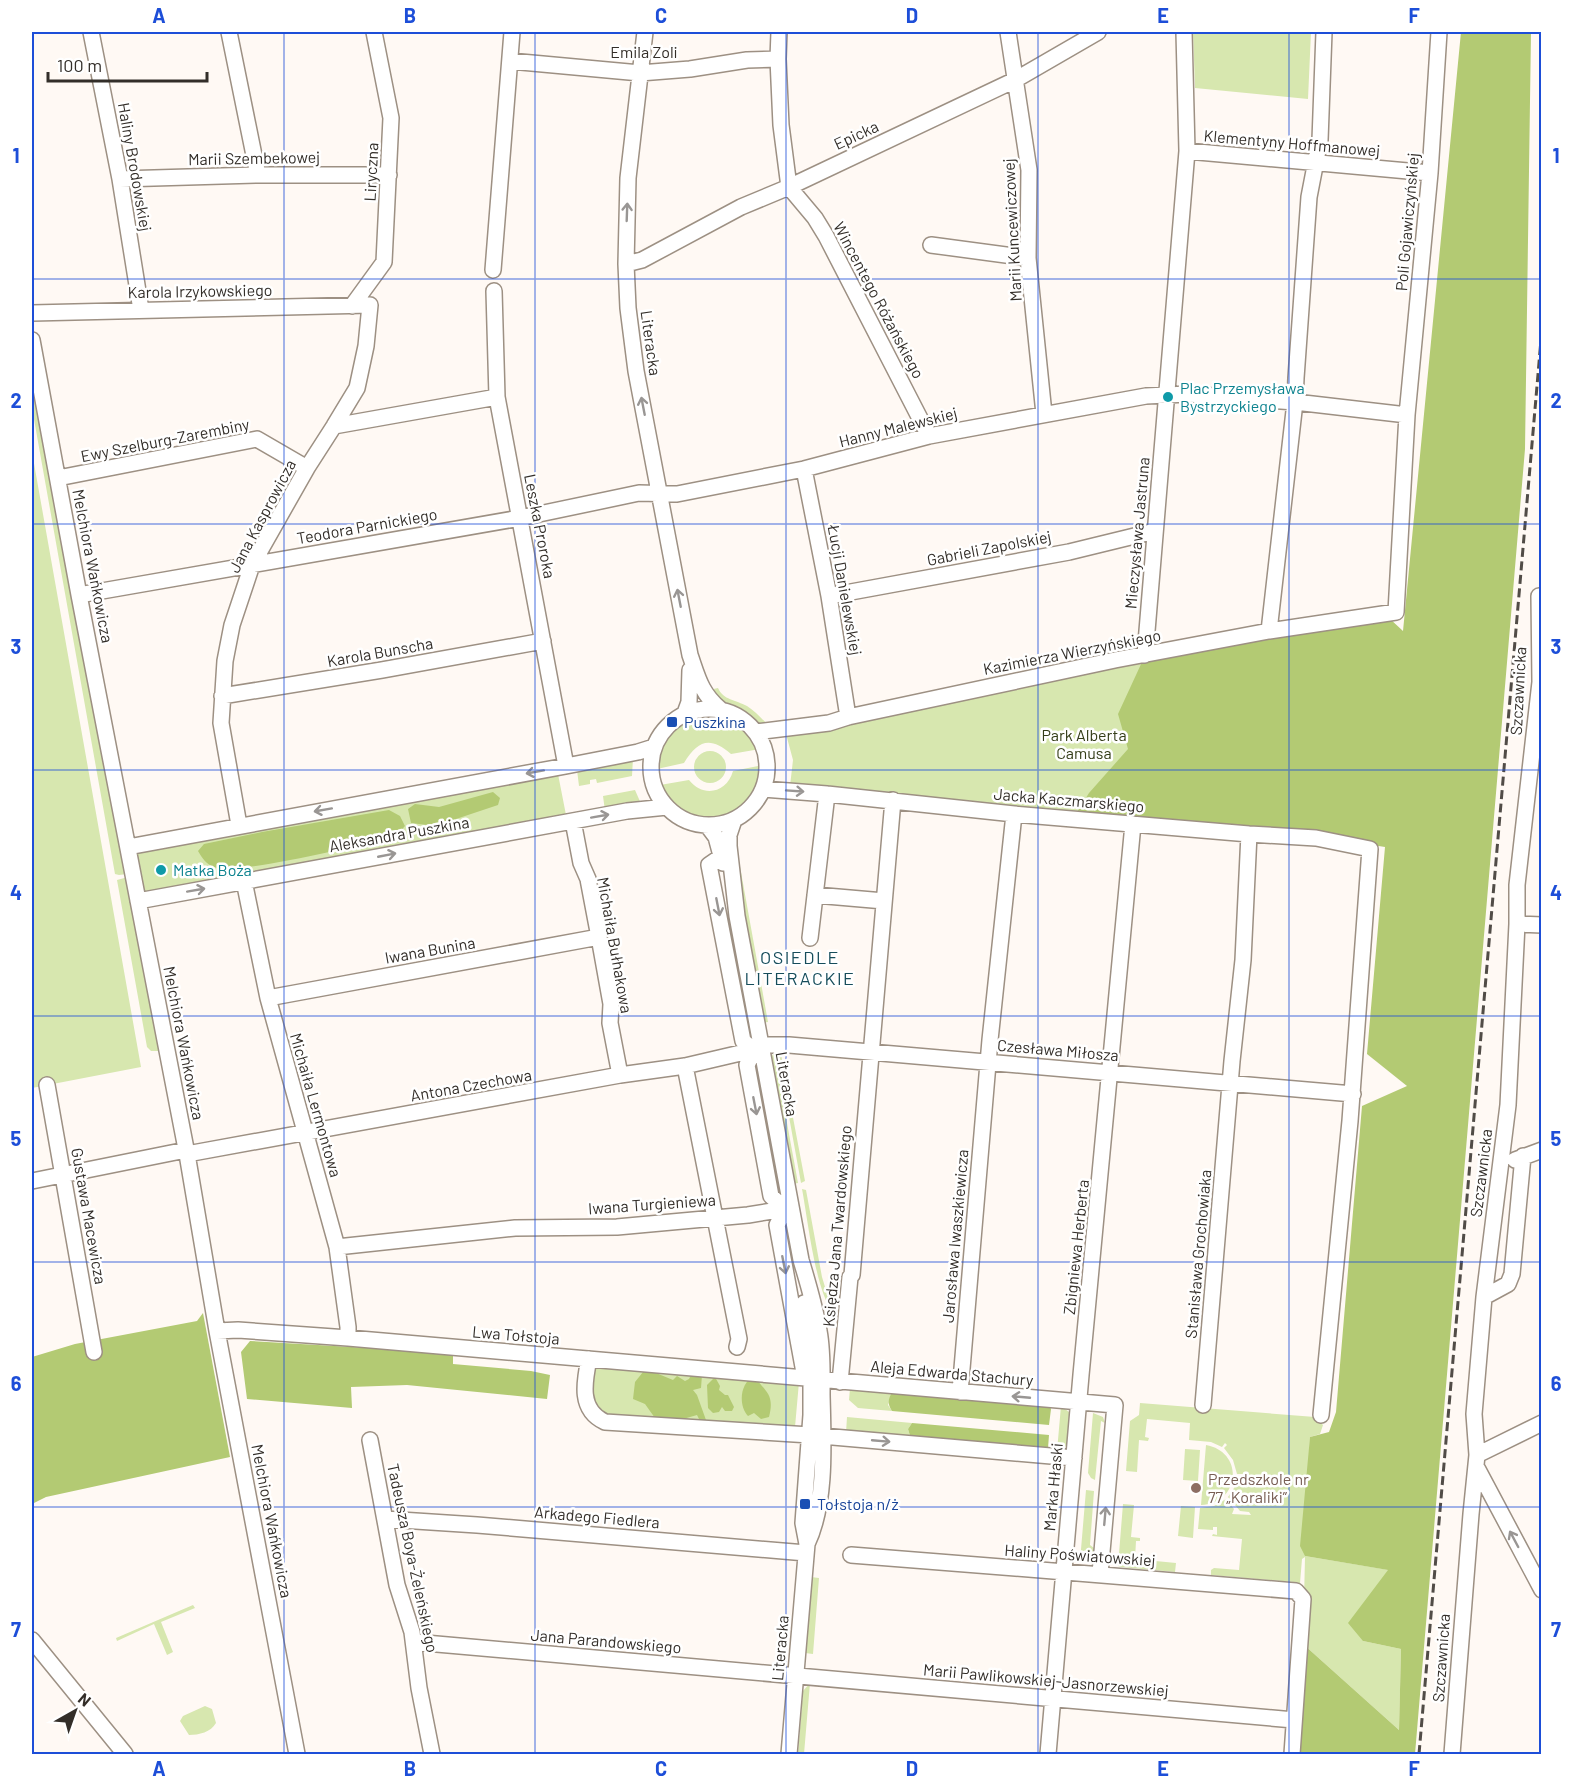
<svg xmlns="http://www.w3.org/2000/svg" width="1573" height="1786" font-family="Barlow,sans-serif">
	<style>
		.green { fill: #d7e7af }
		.forest { fill: #b3ca73 }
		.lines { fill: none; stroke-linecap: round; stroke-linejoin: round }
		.minor-casing { stroke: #9d9083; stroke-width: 18 }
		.minor { stroke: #fff; stroke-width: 15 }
		.rail { stroke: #514c47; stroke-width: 3; stroke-dasharray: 9 4.5; stroke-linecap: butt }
		.oneway { stroke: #999694 }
		.grid { fill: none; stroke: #1d4ed8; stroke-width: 1.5; stroke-opacity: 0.55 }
		.culture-dot { fill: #0f9aa8; stroke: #fff; stroke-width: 2 }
		.transit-dot { fill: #1a4fb4; stroke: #fff; stroke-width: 2 }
		.education-dot { fill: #8d6e63; stroke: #fff; stroke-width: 2 }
		.labels { text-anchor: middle; stroke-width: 5; stroke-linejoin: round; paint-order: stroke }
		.street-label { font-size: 16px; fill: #332e29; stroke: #fff }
		.culture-label { font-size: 16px; fill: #0d838f; stroke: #fff; text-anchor: start }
		.transit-label { font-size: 16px; fill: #164399; stroke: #fff; text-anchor: start }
		.park-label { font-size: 16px; fill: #343d18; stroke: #fff }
		.education-label { font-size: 16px; fill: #785e54; stroke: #fff; text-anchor: start }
		.neighbourhood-label { font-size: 18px; letter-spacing: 1.5px; fill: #164d5b; stroke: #fff }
		.neatline { fill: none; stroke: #1d4ed8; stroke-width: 2 }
		.grid-label { font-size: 20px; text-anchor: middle; font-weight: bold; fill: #1d4ed8 }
	</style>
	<rect width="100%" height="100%" fill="#fff9f4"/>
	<path class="green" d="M1193,32H1311L1308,99L1195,88Z
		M32,363L127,874L119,875L115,874L32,408Z
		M32,452L141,1067L32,1088Z
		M1160,657L1146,821L790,786L793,760L786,734Z
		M718,688C723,700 736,700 747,706C755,711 762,719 769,726L759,725L745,713L717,701L709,690Z
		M713,714C735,716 750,730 760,749L731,754C710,736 698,740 684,763L657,769C657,738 682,714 713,714Z
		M694 767a16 16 0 1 1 32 0a16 16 0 1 1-32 0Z
		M633,758L632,776L597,783L596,779L590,780V784L579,786L577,770Z
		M763,765C761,827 688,841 660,785L689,780C703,798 727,793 733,771Z
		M558,774L566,815L148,895L141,891L134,854L137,851Z
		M635,790L642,806L605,811L603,796Z
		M737,850L768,1022L763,1023L740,893Z
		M128,877L161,1051H151L147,1047L117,880Z
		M780,1049L805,1181L801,1183L777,1050Z
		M774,1052L798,1183L793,1184L770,1060Z
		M802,1189L806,1190L822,1277L832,1310C816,1293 807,1215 802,1189Z
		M595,1365L799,1382L795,1427L603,1417C587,1395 586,1390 595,1365Z
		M850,1388L893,1391L888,1405L892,1411L858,1408L849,1400Z
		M1140,1403L1315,1417L1323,1425L1320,1434L1310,1437L1305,1556L1389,1570L1363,1641L1401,1649L1399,1730L1303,1644L1305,1557L1302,1559L1300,1583L1294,1586V1582L1211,1575V1570L1214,1568L1239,1570L1242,1539L1212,1536L1213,1534L1217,1535V1527H1213V1530L1198,1529L1200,1508L1214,1506L1226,1499L1234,1509L1232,1514L1251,1515L1249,1512L1240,1511L1235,1505L1238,1502L1234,1504L1228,1497L1234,1488L1237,1478L1246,1477L1244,1474H1237L1233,1460L1224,1448L1227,1445L1225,1443L1222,1447L1211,1442L1189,1440L1190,1423L1147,1419L1145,1437L1149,1438L1148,1441L1139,1440L1137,1472L1126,1471L1130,1421L1139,1415Z
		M1061,1406L1069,1412L1071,1417L1069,1442L1066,1446L1057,1451Z
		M1093,1413L1103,1417L1105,1423L1101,1421L1095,1480L1091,1478L1088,1473Z
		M847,1417L912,1423L908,1429L911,1439L846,1433Z
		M1206,1445C1245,1452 1240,1504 1201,1505Z
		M1185,1449L1200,1450L1198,1481L1183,1480Z
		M1086,1490L1094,1491L1090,1545L1094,1548L1091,1557L1085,1562L1080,1561Z
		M1123,1504L1134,1505L1131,1537L1140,1538V1541H1136L1135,1559L1176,1563L1175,1572L1121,1567L1118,1566Z
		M1181,1506L1195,1507L1193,1538L1178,1536Z
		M811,1577L819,1578L813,1654L805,1653Z
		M193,1605L195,1608L161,1622L173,1652L167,1655L154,1624L117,1641L116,1638Z
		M810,1683L804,1754H798L803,1691Z
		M205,1706L212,1709L216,1723C211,1732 199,1735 189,1735L180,1721L183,1716Z"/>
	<path class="forest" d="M1461,32H1531L1525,449L1415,1754H1298L1303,1644L1399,1730L1401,1649L1363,1641L1348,1623L1388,1570L1305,1556L1300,1546L1310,1437L1329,1432L1336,1412L1362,1106L1407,1086L1367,1054L1385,847L1291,832L1077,812L1089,793L1128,749L1118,714L1142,662L1272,635L1389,618L1403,631Z
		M493,792L500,798L498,805L435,826L411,823L408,809L415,804L439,807Z
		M389,810L400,816L405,826L397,835L383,840C356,846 232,876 214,867C206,864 202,858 198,851L204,844L262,832Z
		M203,1313L230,1457L46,1497L32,1504V1357L75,1344L197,1321Z
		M250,1341L453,1353V1364L531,1371L550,1375L547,1399L407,1385L351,1387L352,1408L247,1399L241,1352Z
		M643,1372L656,1373L673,1380L677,1376L685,1381L689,1379L692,1373L702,1375L701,1388L693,1390L697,1395L706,1420L701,1423L697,1415L683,1419L655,1418L645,1404L633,1399L635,1382Z
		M754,1376C765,1392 775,1393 769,1417L761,1419L754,1413L748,1416C738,1405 740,1383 754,1376Z
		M715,1377L720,1386L719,1390L725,1395H728L734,1407L732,1411H725L722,1407L719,1412L713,1413L708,1408L707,1385Z
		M893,1391L1049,1404L1051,1409L1049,1425L892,1411C887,1403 888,1399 893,1391Z
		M912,1423L1049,1435L1048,1448L1046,1450L911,1439L908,1429Z"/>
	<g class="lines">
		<g class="minor-casing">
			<path id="minor" d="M91,32L120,179L141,310
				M229,32L258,175
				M645,32L628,178L626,264L628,308L636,371L690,655C698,678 701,693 720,709
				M779,32L778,59L781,125L789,187L815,218L826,236L929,436
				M1008,32L1029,170L1028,258L1044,414
				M510,61L640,73L690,69L747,60L778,59
				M1187,151L1430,173
				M120,179L258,175H389
				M931,245L1028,258
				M626,264L642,260L741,207L789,187L1015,80L1098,32
				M493,270L512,32
				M494,291L497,397L566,766
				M352,306L384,262L391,118L374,32
				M32,313L370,305L366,346L357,388L334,426L307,468L252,565L232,625L225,661L221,723L239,825
				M32,340L79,595L187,1154L217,1331L297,1754
				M334,426L497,397
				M804,469L829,596L848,717
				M58,478L257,439L307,468
				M79,595L520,518L639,493L677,494L804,469L929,436L1146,396L1188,394L1295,402L1407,415
				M829,596L1069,552L1155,531
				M1269,631L1295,402L1296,378L1309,197L1320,140L1324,32
				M1145,655L1187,151L1184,32
				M222,696L382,670L543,641
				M651 767a58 58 0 1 1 116 0a58 58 0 1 1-116 0Z
				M685,713L689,702L690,670
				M756,732L829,723L848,717L1115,660L1269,631L1396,612L1407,415L1430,173L1439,32
				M763,789L827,794L1014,814L1249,834L1316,838L1370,849L1350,1121L1321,1415
				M734,820L729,835V846L737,916L801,1260C808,1283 815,1306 819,1331C823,1352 822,1374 822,1395C823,1441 827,1502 807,1544
				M573,821L581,863L588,879L599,937L611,1004L610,1023L620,1075
				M707,825L716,837L723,863
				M128,847L566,766L638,752L654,747
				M722,856L709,865L743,1041L754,1050L747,1065L771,1196L785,1209L777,1225L805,1378
				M244,881L268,998L337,1247L348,1327V1338
				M815,895L884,901
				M138,901L627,811L667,807
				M1517,924L1542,925
				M810,938L827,794
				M268,998L599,937
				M761,1045H789L1353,1094
				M685,1066L739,1339L737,1347
				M47,1085L94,1352
				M187,1154L620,1075L685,1066L762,1048
				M1515,1160L1542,1150
				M32,1181L186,1150
				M337,1247L515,1228L617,1227L748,1215L791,1208
				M1484,1297L1508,1284L1512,1274L1523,1156
				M217,1331L238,1330L348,1338L1115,1405L1100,1574
				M589,1359C584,1383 579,1410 605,1422L810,1435L1074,1458
				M840,1382L850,1277L852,1275L893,800
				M960,1392L990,1040L1014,814
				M1203,1405L1232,1061L1243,960L1249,834
				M370,1440L397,1585L412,1632L419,1688L432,1754
				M1477,1455L1542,1423
				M1476,1466L1542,1590
				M385,1519L477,1525L806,1553
				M851,1555C999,1567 1148,1578 1296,1591L1303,1599L1292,1754
				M32,1640L125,1754
				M414,1642C707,1666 1000,1696 1294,1720
				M789,1754L807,1544L803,1523L811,1415V1360L804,1303
				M1048,1754L1081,1375L1133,824
				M1452,1754L1471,1514L1477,1455L1474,1414L1484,1297L1508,1105L1517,924V885L1540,682L1539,596"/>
		</g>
		<use href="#minor" class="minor"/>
		<path class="rail" d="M1419,1754L1542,328"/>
	</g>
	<defs><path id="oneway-shaft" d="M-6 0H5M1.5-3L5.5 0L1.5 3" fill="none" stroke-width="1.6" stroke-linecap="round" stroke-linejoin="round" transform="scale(1.5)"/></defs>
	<g class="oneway">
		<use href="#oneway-shaft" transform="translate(627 212) rotate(-88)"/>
		<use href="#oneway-shaft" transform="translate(643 406) rotate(-101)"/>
		<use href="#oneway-shaft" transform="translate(679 598) rotate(-101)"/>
		<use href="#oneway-shaft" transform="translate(535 772) rotate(170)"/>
		<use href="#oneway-shaft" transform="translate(795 791) rotate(4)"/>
		<use href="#oneway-shaft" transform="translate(323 810) rotate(170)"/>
		<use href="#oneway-shaft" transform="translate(600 816) rotate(-10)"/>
		<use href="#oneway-shaft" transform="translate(387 855) rotate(-11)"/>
		<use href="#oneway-shaft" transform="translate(196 890) rotate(-10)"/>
		<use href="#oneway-shaft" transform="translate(718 907) rotate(79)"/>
		<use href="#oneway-shaft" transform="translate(755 1106) rotate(79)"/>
		<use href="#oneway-shaft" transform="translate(784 1265) rotate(79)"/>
		<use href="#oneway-shaft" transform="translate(1021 1397) rotate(-175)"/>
		<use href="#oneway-shaft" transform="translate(881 1441) rotate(5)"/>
		<use href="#oneway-shaft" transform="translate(1105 1516) rotate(-85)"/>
		<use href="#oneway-shaft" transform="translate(1514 1539) rotate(-118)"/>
	</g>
	<path class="grid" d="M284,32V1754M535,32V1754M786,32V1754M1038,32V1754M1289,32V1754M32,279H1542M32,524H1542M32,770H1542M32,1016H1542M32,1262H1542M32,1507H1542"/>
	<g class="culture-dot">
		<circle cx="1168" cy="397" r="6"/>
		<circle cx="161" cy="870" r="6"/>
	</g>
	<g class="transit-dot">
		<rect x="666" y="716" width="12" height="12" rx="3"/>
		<rect x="799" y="1498" width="12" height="12" rx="3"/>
	</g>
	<circle class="education-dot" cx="1196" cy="1488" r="6"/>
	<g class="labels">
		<g class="street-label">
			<text x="644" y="58">Emila Zoli</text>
			<text transform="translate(856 135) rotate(-25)" y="6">Epicka</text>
			<text transform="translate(1292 143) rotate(5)" y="6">Klementyny Hoffmanowej</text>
			<text transform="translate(254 158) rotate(-1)" y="6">Marii Szembekowej</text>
			<text transform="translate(135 167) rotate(80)" y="6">Haliny Brodowskiej</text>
			<text transform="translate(371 172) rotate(-87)" y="6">Liryczna</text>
			<text transform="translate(1407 222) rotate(-85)" y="6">Poli Gojawiczyńskiej</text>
			<text transform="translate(1012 230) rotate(-93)" y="6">Marii Kuncewiczowej</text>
			<text transform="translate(200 291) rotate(-1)" y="6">Karola Irzykowskiego</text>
			<text transform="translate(879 300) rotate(62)" y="6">Wincentego Różańskiego</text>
			<text transform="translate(651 343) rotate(82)" y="6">Literacka</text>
			<text transform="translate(898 427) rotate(-14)" y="6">Hanny Malewskiej</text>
			<text transform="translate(165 440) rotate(-11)" y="6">Ewy Szelburg-Zarembiny</text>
			<text transform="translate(262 516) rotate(-62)" y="6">Jana Kasprowicza</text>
			<text transform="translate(367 526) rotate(-10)" y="6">Teodora Parnickiego</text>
			<text transform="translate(540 526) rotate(79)" y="6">Leszka Proroka</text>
			<text transform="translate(1137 533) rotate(-85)" y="6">Mieczysława Jastruna</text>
			<text transform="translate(989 548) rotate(-11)" y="6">Gabrieli Zapolskiej</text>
			<text transform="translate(93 566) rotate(79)" y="6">Melchiora Wańkowicza</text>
			<text transform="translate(845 590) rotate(80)" y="6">Łucji Danielewskiej</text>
			<text transform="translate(380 652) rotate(-10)" y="6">Karola Bunscha</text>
			<text transform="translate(1072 652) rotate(-11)" y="6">Kazimierza Wierzyńskiego</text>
			<text transform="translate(1518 691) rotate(-87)" y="6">Szczawnicka</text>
			<text transform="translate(1069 800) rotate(5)" y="6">Jacka Kaczmarskiego</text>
			<text transform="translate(399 834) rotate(-10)" y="6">Aleksandra Puszkina</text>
			<text transform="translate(615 945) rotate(80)" y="6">Michaiła Bułhakowa</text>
			<text transform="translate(430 950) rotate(-10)" y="6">Iwana Bunina</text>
			<text transform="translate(184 1043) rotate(79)" y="6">Melchiora Wańkowicza</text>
			<text transform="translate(1058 1050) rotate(5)" y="6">Czesława Miłosza</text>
			<text transform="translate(787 1084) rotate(80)" y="6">Literacka</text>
			<text transform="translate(471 1085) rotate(-10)" y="6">Antona Czechowa</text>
			<text transform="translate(316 1105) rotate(74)" y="6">Michaiła Lermontowa</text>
			<text transform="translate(1481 1173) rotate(-83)" y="6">Szczawnicka</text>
			<text transform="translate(652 1204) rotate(-4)" y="6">Iwana Turgieniewa</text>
			<text transform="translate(89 1216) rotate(80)" y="6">Gustawa Macewicza</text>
			<text transform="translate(837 1226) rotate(-85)" y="6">Księdza Jana Twardowskiego</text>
			<text transform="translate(955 1236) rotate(-85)" y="6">Jarosława Iwaszkiewicza</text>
			<text transform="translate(1076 1247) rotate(-84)" y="6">Zbigniewa Herberta</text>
			<text transform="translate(1198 1254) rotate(-85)" y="6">Stanisława Grochowiaka</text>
			<text transform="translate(516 1335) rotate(5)" y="6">Lwa Tołstoja</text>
			<text transform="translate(952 1373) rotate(5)" y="6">Aleja Edwarda Stachury</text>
			<text transform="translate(1053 1487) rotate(-85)" y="6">Marka Hłaski</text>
			<text transform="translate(597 1517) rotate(5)" y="6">Arkadego Fiedlera</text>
			<text transform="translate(272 1521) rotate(79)" y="6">Melchiora Wańkowicza</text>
			<text transform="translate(1080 1555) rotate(4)" y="6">Haliny Poświatowskiej</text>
			<text transform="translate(413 1558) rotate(78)" y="6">Tadeusza Boya-Żeleńskiego</text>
			<text transform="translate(606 1641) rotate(5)" y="6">Jana Parandowskiego</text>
			<text transform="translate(780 1648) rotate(-85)" y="6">Literacka</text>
			<text transform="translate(1441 1658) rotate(-86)" y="6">Szczawnicka</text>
			<text transform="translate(1046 1680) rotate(5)" y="6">Marii Pawlikowskiej-Jasnorzewskiej</text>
		</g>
		<g class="culture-label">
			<text x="1180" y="394">Plac Przemysława<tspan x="1180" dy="18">Bystrzyckiego</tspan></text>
			<text x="173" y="876">Matka Boża</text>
		</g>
		<g class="transit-label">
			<text x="684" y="728">Puszkina</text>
			<text x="817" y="1510">Tołstoja n/ż</text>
		</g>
		<g class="park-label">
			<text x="1084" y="741">Park Alberta<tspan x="1084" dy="18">Camusa</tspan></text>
		</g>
		<g class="education-label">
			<text x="1208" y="1485">Przedszkole nr<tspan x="1208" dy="18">77 „Koraliki”</tspan></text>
		</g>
		<g class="neighbourhood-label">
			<text x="800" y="964">OSIEDLE<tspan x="800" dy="21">LITERACKIE</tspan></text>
		</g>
	</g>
	<rect width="1573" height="1786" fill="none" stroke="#ffffff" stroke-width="66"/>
	<g transform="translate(75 1711) rotate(40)" stroke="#ffffff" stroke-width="4.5" paint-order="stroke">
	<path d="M0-4.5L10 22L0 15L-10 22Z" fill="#332e29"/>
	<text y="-9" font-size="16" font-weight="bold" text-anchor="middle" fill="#332e29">N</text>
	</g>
	<path d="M48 72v9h159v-9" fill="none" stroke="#332e29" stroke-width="3"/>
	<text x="57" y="72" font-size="18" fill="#332e29" stroke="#ffffff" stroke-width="4.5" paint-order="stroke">100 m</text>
	<rect x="33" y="33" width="1507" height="1720" class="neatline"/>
	<g class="grid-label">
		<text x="159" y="23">A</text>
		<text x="410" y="23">B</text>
		<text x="661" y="23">C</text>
		<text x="912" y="23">D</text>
		<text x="1163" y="23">E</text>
		<text x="1414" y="23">F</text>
		<text x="16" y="163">1</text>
		<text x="1556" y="163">1</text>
		<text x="16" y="408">2</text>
		<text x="1556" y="408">2</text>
		<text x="16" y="654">3</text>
		<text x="1556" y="654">3</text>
		<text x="16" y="900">4</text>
		<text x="1556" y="900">4</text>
		<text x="16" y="1146">5</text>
		<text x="1556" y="1146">5</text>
		<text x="16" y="1391">6</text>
		<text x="1556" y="1391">6</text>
		<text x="16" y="1637">7</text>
		<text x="1556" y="1637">7</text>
		<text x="159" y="1776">A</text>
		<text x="410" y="1776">B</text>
		<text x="661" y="1776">C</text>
		<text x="912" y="1776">D</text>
		<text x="1163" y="1776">E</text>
		<text x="1414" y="1776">F</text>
	</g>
</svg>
